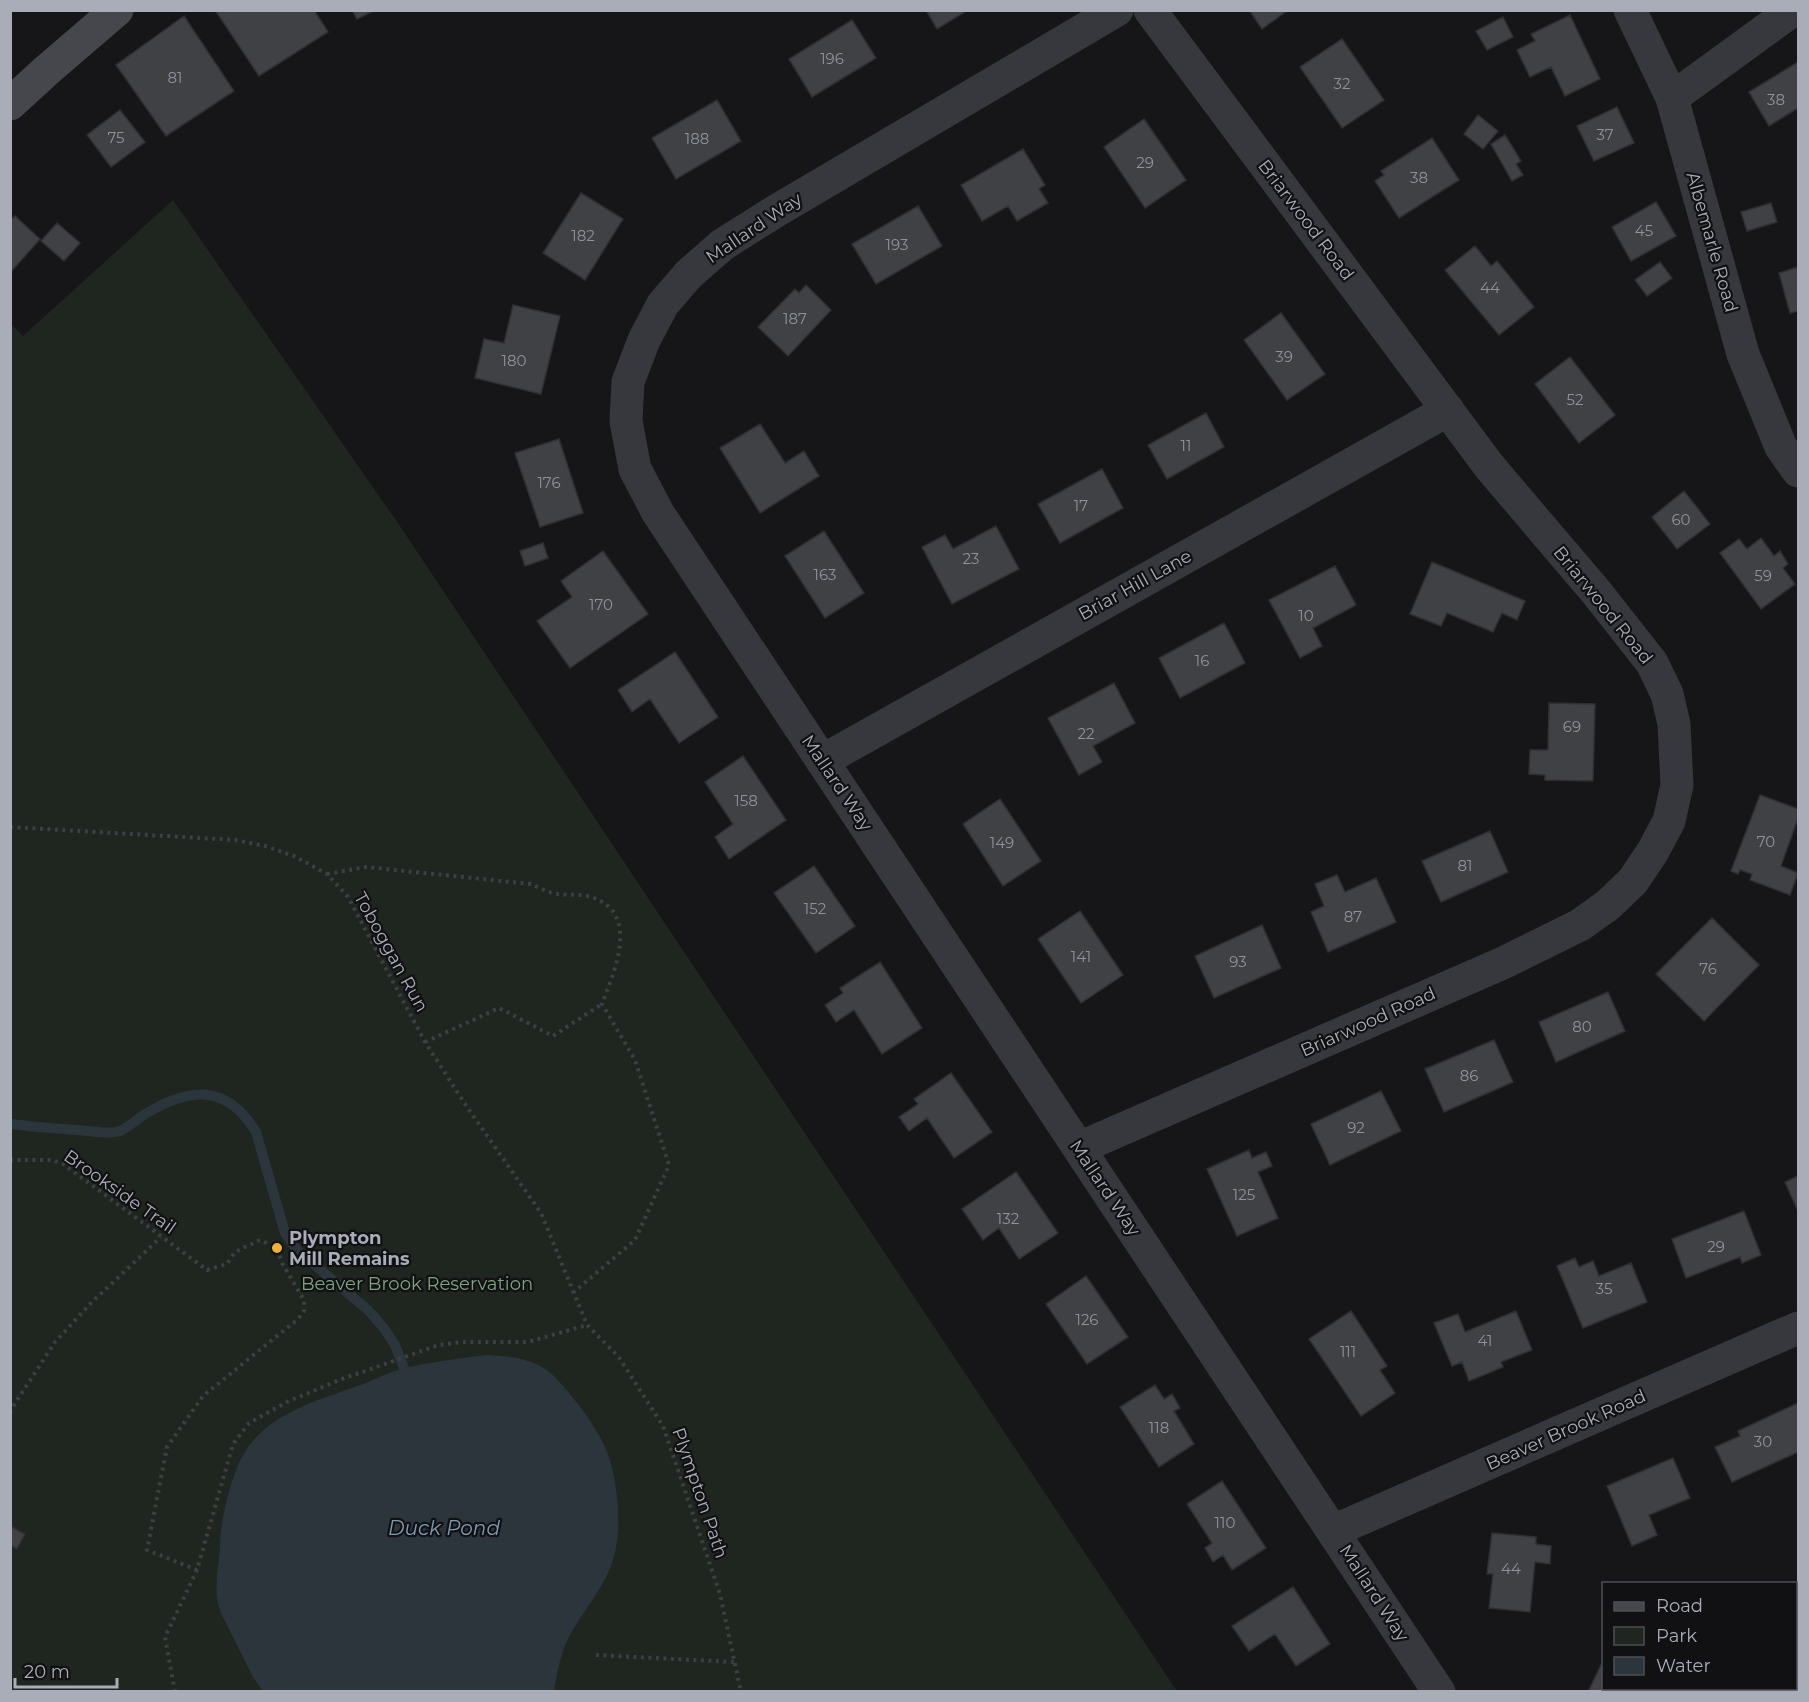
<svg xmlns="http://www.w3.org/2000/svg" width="1809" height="1702" font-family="Montserrat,sans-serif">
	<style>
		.green { fill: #1e261f }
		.water { fill: #2c353c }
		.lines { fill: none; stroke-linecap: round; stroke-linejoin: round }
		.stream { stroke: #2c353c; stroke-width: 10 }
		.building { fill: #404145; stroke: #303034; stroke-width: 1.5 }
		.path { stroke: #3d3f44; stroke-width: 4; stroke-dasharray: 3 4.5; stroke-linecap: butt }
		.street { stroke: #37383d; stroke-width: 33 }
		.secondary { stroke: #45474d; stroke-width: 33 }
		.poi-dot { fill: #f2b134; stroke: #111113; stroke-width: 2 }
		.labels { text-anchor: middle; stroke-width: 4.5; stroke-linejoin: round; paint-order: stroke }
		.number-label { font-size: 15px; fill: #8e929b }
		.street-label { font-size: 18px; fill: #a8adb8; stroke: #111113 }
		.poi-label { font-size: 18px; font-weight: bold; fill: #a8adb8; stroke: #111113; text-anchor: start }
		.park-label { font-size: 18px; fill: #7fa381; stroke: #111113 }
		.water-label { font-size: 20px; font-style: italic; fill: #7f9bb3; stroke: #111113 }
	</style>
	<rect width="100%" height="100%" fill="#161618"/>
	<path class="green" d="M173,200L400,526L1177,1691H11V324L23,336Z"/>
	<path class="water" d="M486,1355C507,1356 531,1358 548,1371C557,1378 565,1388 573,1398C585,1412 597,1430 605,1447C618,1477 623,1529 613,1560C604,1589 582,1612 568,1639C560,1655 557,1674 554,1691H263L253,1677L221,1613C212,1591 219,1569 220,1546C220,1521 232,1471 246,1450C271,1412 322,1399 363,1384C377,1379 391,1371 405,1368C432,1362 460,1358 486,1355Z"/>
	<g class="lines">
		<path class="stream" d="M10,1124C36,1127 62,1129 88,1131C98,1132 111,1134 120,1131C129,1127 138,1118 147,1113C190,1087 227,1084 256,1132L285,1233L297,1250L368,1310L383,1327L395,1345L404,1368L405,1382"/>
	</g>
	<path class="building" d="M215,10H314L328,32L259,76Z
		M352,10H375L357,19Z
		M926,10H968L937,29Z
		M1249,10H1288L1262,29Z
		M1570,15L1600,79L1565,96L1551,67L1530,77L1517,50L1535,41L1531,34Z
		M184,16L234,91L166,136L116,65Z
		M1503,17L1513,37L1487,50L1476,31Z
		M852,20L876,58L812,97L789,59Z
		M1342,39L1384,100L1342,128L1300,67Z
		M1798,62V108L1769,126L1749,92Z
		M717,100L741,141L676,179L652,138Z
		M1617,107L1634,143L1594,161L1577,126Z
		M120,110L145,142L111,167L87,135Z
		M1478,115L1498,131L1483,149L1464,134Z
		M1144,119L1186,180L1145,208L1104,147Z
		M1505,135L1521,161L1516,164L1523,175L1512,181L1491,144Z
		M1432,138L1459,180L1399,218L1375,181L1384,175L1381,171Z
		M1023,149L1045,185L1039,189L1048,203L1017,221L1008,206L982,221L961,185Z
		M581,193L623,219L585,280L543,253Z
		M1656,202L1676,236L1631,261L1612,227Z
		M1771,203L1777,222L1747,231L1741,212Z
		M918,206L942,246L876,284L852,244Z
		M15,216L40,239L10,273V220Z
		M57,223L80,243L64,261L41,241Z
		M1475,246L1491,266L1497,261L1534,307L1499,335L1445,270Z
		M1660,262L1672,278L1647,296L1635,280Z
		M1798,267V311L1790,313L1779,273Z
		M806,285L831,310L788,356L758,327L795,289L799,293Z
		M513,305L560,316L541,394L475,378L484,339L504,343Z
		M1281,313L1325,374L1287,400L1244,340Z
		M1570,357L1615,415L1579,443L1535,384Z
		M1206,413L1224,447L1167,479L1148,445Z
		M760,424L785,463L804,451L819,476L760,513L720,448Z
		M559,439L583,513L540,527L515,453Z
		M1102,469L1123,508L1060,543L1038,504Z
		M1684,491L1710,524L1677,549L1652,517Z
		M996,526L1019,569L952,604L922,547L945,535L953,549Z
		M824,531L864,593L825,618L785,556Z
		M1761,538L1774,556L1780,551L1788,564L1783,568L1795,584L1761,609L1720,553L1739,539L1747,549Z
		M543,543L548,558L525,566L520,551Z
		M603,551L648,614L570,668L537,621L572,597L561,581Z
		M1432,562L1525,601L1517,620L1502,613L1493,632L1447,613L1441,626L1410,614Z
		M1335,566L1356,605L1313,628L1322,646L1300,658L1269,600Z
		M1224,623L1245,663L1180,698L1159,658Z
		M675,652L718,717L679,743L650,699L632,712L618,690Z
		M1114,683L1135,723L1093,746L1102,762L1079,775L1048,718Z
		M1549,703L1595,704L1593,781L1545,780V775L1529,774L1530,750H1548Z
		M743,756L786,820L729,859L715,837L733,824L705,782Z
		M1760,795L1798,809V818L1781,866L1798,873L1790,895L1750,880L1752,874L1740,870L1738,874L1731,871Z
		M1000,799L1041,861L1003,886L963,824Z
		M1490,831L1508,872L1441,902L1422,861Z
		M814,866L855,926L816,953L774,893Z
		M1337,875L1345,892L1376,878L1396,922L1328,952L1311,912L1324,906L1315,884Z
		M1080,911L1123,975L1081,1003L1038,939Z
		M1712,918L1759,965L1704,1021L1656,974Z
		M1262,925L1281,968L1214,998L1195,956Z
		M880,962L922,1028L882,1054L854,1010L836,1022L825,1005L843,993L840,988Z
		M1608,992L1625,1031L1556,1062L1539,1022Z
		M1494,1040L1513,1082L1444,1112L1425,1069Z
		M951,1073L992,1132L954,1158L927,1118L909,1131L899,1117L918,1104L914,1099Z
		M1381,1091L1401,1131L1330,1165L1311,1124Z
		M1249,1150L1252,1158L1266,1152L1272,1166L1258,1172L1278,1218L1237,1236L1207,1169Z
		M1016,1172L1058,1233L1019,1259L999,1228L983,1240L962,1209Z
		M1798,1176V1211L1785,1182Z
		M1744,1211L1761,1255L1742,1263L1740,1257L1686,1278L1672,1239Z
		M1575,1258L1579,1267L1593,1261L1599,1276L1631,1263L1647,1302L1583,1328L1557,1266Z
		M1086,1276L1128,1337L1087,1364L1046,1304Z
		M1351,1311L1387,1366L1380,1370L1395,1393L1361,1416L1309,1339Z
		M1516,1311L1532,1350L1501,1362L1503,1367L1469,1381L1462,1362L1452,1366L1434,1323L1458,1314L1465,1332Z
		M1155,1385L1164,1399L1172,1394L1180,1408L1174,1411L1194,1444L1159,1467L1120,1407Z
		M1798,1403V1452L1732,1482L1715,1447L1740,1436L1738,1431Z
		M1673,1458L1690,1498L1649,1515L1657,1535L1632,1546L1607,1486Z
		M1222,1481L1266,1548L1232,1570L1223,1555L1213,1562L1205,1548L1212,1543L1187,1504Z
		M10,1526L25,1534L17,1549L10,1545Z
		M1492,1533L1536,1537V1544L1551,1546L1550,1564L1535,1562L1530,1612L1489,1608L1493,1574H1487Z
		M1293,1587L1330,1644L1296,1666L1275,1634L1249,1651L1232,1626Z
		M1601,1665L1604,1666V1688H1614L1613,1691L1615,1692H1588Z
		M1706,1688H1769L1764,1692H1727L1726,1689L1722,1692H1708Z"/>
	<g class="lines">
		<path class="path" d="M10,827L235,840L265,846L294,856L327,874L348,897L425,1042L467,1107L541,1213L587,1325L618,1356L663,1426L720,1594L741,1692
			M327,874L366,867L531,884C538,887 545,891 552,893C566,896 581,893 594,898C640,915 614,972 602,1004L635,1060L669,1165L635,1240L574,1292
			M425,1042L499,1008L553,1036L602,1004
			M10,1160H52L63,1164L207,1270L227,1264L235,1252L260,1240L277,1248L282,1263L304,1300V1311L298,1319L203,1396L167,1447L147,1550L197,1570
			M10,1413L12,1408L55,1342L91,1303L161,1237
			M10,1459V1468
			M596,1655L734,1662
			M175,1692L165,1637L197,1570L233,1444L249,1423L289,1401L342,1379L439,1345L462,1342H528L587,1325"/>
		<path class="street" d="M1117,10L776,211L722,245L689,274L663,304L644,340L628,382L626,421L635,469L658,513L1439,1692
			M1630,10L1672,98L1743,354L1781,447L1798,471
			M1672,98L1793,10
			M822,761L1448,410
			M1079,1148L1503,963L1580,925L1608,905L1633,881L1653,851L1669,821L1677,785L1674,724L1667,694L1652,663L1597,593L1489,466L1150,10
			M1333,1531L1798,1328"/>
		<path class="secondary" d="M10,104L46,71L117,10"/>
	</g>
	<circle class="poi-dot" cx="277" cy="1248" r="6"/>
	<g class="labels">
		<g class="number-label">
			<text x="832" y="64">196</text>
			<text x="175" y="83">81</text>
			<text x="1342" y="89">32</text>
			<text x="1776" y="105">38</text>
			<text x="1605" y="140">37</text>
			<text x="116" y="143">75</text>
			<text x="697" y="144">188</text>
			<text x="1145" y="168">29</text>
			<text x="1419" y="183">38</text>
			<text x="1644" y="236">45</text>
			<text x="583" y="241">182</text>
			<text x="897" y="250">193</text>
			<text x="1490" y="293">44</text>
			<text x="795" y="324">187</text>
			<text x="1284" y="362">39</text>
			<text x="514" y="366">180</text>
			<text x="1575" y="405">52</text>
			<text x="1186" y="451">11</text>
			<text x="549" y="488">176</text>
			<text x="1081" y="511">17</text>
			<text x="1681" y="525">60</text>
			<text x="971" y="564">23</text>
			<text x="825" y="580">163</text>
			<text x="1763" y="581">59</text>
			<text x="601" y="610">170</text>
			<text x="1306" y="621">10</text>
			<text x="1202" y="666">16</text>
			<text x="1572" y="732">69</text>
			<text x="1086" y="739">22</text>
			<text x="746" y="806">158</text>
			<text x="1766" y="847">70</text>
			<text x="1002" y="848">149</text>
			<text x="1465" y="871">81</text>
			<text x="815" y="914">152</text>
			<text x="1353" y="922">87</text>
			<text x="1081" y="962">141</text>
			<text x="1238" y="967">93</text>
			<text x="1708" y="974">76</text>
			<text x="1582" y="1032">80</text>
			<text x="1469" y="1081">86</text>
			<text x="1356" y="1133">92</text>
			<text x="1244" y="1200">125</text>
			<text x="1008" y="1224">132</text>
			<text x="1716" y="1252">29</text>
			<text x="1604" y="1294">35</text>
			<text x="1087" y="1325">126</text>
			<text x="1485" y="1346">41</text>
			<text x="1348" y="1357">111</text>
			<text x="1159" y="1433">118</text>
			<text x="1763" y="1447">30</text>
			<text x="1225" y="1528">110</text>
			<text x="1511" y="1574">44</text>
		</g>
		<g class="street-label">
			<text transform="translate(1306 220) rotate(53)" y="6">Briarwood Road</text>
			<text transform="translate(754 228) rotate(-34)" y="6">Mallard Way</text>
			<text transform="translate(1712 242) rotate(74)" y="6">Albemarle Road</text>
			<text transform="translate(1135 585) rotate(-29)" y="6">Briar Hill Lane</text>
			<text transform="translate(1603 605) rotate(51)" y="6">Briarwood Road</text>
			<text transform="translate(837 783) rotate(56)" y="6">Mallard Way</text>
			<text transform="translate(391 952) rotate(61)" y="6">Toboggan Run</text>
			<text transform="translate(1368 1022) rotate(-24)" y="6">Briarwood Road</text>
			<text transform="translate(1105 1188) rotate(56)" y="6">Mallard Way</text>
			<text transform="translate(120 1192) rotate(35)" y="6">Brookside Trail</text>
			<text transform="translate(1566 1430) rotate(-24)" y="6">Beaver Brook Road</text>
			<text transform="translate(700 1493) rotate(71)" y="6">Plympton Path</text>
			<text transform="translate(1374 1593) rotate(57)" y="6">Mallard Way</text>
		</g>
		<g class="poi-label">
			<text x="289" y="1244">Plympton<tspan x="289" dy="21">Mill Remains</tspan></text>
		</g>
		<g class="park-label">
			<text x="417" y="1290">Beaver Brook Reservation</text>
		</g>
		<g class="water-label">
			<text x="444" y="1535">Duck Pond</text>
		</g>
	</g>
	<rect width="1809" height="1702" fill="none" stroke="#a8adb8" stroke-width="24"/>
	<rect x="1602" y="1582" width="195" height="108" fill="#111113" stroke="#4d4f55" stroke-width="1.5"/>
	<rect x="1614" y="1602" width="30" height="9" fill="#45474d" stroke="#4d4f55" stroke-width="1.5"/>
	<text x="1656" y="1612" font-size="18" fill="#a8adb8">Road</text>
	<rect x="1614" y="1627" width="30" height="18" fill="#1e261f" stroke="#4d4f55" stroke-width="1.5"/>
	<text x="1656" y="1642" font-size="18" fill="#a8adb8">Park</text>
	<rect x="1614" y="1657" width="30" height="18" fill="#2c353c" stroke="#4d4f55" stroke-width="1.5"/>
	<text x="1656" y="1672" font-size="18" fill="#a8adb8">Water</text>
	<path d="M15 1678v9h102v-9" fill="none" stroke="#a8adb8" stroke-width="3"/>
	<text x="24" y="1678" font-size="18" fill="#a8adb8" stroke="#111113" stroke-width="4.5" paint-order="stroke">20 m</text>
</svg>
